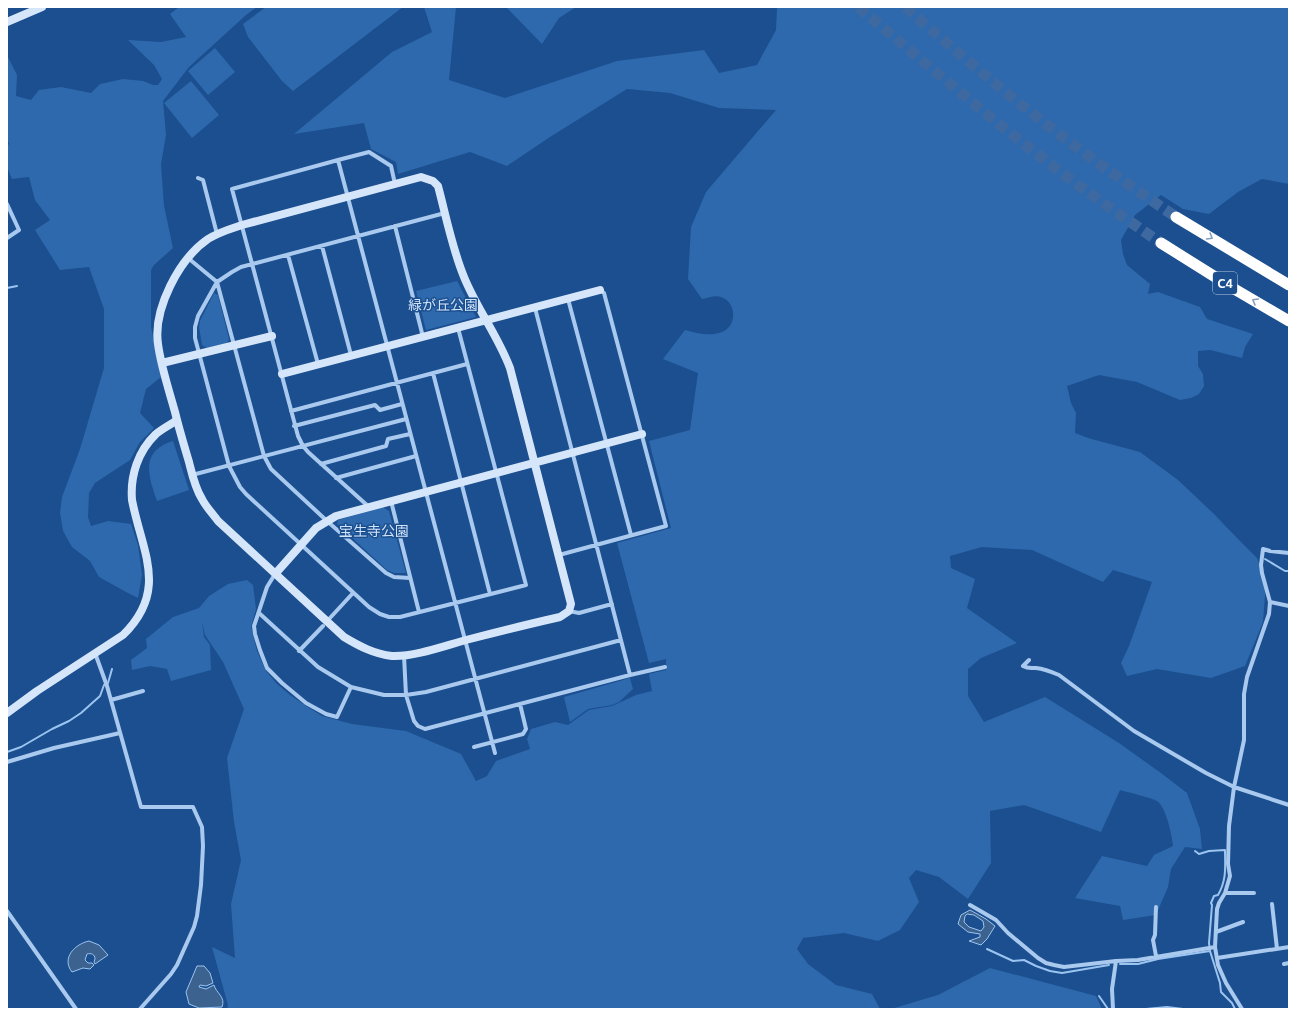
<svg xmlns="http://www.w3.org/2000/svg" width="1296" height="1016" font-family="Ubuntu,'Noto Sans JP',sans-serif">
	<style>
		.green { fill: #2e69ad }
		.water { fill: #3c6290; stroke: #9cc4f0; fill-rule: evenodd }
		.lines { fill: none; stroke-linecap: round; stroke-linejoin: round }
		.stream { stroke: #9cc4f0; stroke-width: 2 }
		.highway-tunnel { stroke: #3d69a0; stroke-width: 11; stroke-dasharray: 11 5.5; stroke-linecap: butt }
		.street { stroke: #a9c9ee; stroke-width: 4 }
		.secondary { stroke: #d6e6fa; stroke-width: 8 }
		.highway { stroke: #fff; stroke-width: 11 }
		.oneway { stroke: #829ec1 }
		.labels { text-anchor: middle; stroke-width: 3; stroke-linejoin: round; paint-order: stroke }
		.shield { fill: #1b4f8f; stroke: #bbcadd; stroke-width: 1 }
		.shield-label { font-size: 13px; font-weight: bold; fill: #fff }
		.park-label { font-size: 14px; fill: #cfe3fa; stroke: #1b4f8f }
	</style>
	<rect width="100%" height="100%" fill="#1b4f8f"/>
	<path class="green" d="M179,7H257L246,15L189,67L163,101L166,135L161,164L164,206L173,248L154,265L151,270V327L161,377L146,389L140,413L154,428L140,442L130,460L95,483L89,493L88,517L91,526L108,521L131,524L138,545L142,575L138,598L126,592L99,577L90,561L72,547L63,531L60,513L62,497L80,449L104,368V309L89,267L60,270L35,230L50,220L35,200L29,177L12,179L7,167V146L9,144L7,138V55L17,75L16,96L31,100L39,90L61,87L91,93L100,84L123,79L143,81L153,85H158L162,79L154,65L128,40L161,42L186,37L170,14Z
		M266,7H403L293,91L282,81L248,37L243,24Z
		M424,7H456L449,80L505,98L617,61L704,50L719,73L757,65L776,30L777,7H1289V184L1262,179L1238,192L1209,214L1183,209L1161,195L1135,215L1121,240L1123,254L1127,265L1150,284L1148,294L1158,292L1200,307L1207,319L1253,334L1245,347L1242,358L1210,350L1198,351V366L1203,374L1204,386L1199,394L1191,398L1180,400L1137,382L1099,375L1067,386L1071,403L1076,413L1075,433L1088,438L1140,452L1178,480L1214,514L1241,542L1257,558L1266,582L1263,622L1245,666L1211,678L1157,669L1127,676L1121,663L1129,646L1152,582L1113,570L1103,582L1032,550L982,547L950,556L951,568L975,579L967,608L1017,643L981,658L968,669V696L984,722L1045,697L1119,743L1161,773L1187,793L1200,829L1202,849L1185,847L1171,869L1168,887L1156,915L1123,920L1120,906L1075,898L1102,856L1147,866L1154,855L1173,846C1172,835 1166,807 1157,801C1152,798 1127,792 1120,790L1101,832L1024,805L990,811L991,863L968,899L939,877L916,870L909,878L919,902L900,930L878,941L844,933L803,938L797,949L808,964L836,985L872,994L880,1009H227L228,1005L212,947L235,958L231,904L241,860L234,822L227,758L244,709L223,662L205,635L202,622L204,637L210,645L211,670L171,681L167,669L150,666L132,670L131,660L147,648L146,639L173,617L199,608L209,596L228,584L247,580L253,585L256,609L251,627L257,651L266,671L277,684L290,695L306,706L322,716L352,724L406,731L461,754L476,781L487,776L496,761L530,749L527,739L531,729L555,722L568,725L589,710L612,706L636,695L652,691L649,674L666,670V659L649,663L617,543L671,528L649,441L690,430L698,373L663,359L685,330C697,333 709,337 722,332C737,327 737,302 721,297C716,295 708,298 702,299L688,279L691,227L706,192L776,110L719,108L670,93L627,89L550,137L507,166L470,152L398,174L396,162L371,149L364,123L294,134L392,52L432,32Z
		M506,7H576L559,18L542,44Z
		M215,48L235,72L208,95L188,71Z
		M191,81L219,115L192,138L164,103Z
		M457,281L476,317L426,330L416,291Z
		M214,293L218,295L229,339L227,343L207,348L202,345L199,327L200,321Z
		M173,441L189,490L157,501C148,476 140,451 173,441Z
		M383,507L389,511L406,573H394L387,570L337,524L338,520Z
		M630,678L633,689L619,702L612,705L588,709L570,722L564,697Z
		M990,968L1096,996L1102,1009H891L938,995Z"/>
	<path class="water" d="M970,910L986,919L995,926L987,939L981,945L969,941L980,937V934L968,932L958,924L961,915ZM967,914L974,915L983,921L984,927L981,931L969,927L964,922L965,916Z
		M89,941L99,945L108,955L95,964L94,962L95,959C95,954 91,953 87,954L85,960L88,963H92L94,965L90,969L83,968L72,972C61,958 75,944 89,941Z
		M197,966H204L210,973L213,983L206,986L200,985L199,987L206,989L214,985C216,993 226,997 222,1007L199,1008L189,1004L186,992Z"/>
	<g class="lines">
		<path class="stream" d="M7,288L17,286
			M1265,559L1285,571H1289
			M7,752L21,747L52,729L69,721L81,713L100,696L104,685L108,683L112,669
			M1195,851L1199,854L1209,851L1225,850C1225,867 1227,879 1218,895L1214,896L1211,903L1212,905L1209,943L1210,951L1220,983L1221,992L1232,1003L1235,1009
			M987,949L1013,961L1024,960L1036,966L1050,971L1062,973L1109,965
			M1120,964H1138L1158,959L1210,951
			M1099,996L1108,1009
			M1146,1009L1167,1007L1183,1009"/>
		<path class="highway-tunnel" d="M858,7C917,56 975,106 1036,153C1076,185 1119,214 1161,243
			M905,7C954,49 1003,92 1055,131C1094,161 1135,189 1176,217"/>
		<path class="street" d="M338,160L369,152L391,166L395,184
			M198,178L203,180L217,234
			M7,204L19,230L7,238
			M445,213L241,267L232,272L217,282L198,316L195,327V338L229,466L240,487L246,494L369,607L380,614L389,617H400L526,585L458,328
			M395,226L423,337
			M322,246L351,355
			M288,255L318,364
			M188,258L217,282L264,456L271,469L327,521L386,573L394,577L410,578
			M568,299L631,535
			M433,373L490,594
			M291,411L467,364
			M294,426L375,405L380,410L402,404
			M321,464L386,446L388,439L410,434
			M192,475L406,419
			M336,478L416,456
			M391,501L419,612
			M369,507L308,452L303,446L298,436L232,189L338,160L495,753
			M559,555L666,526L604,293L600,290
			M275,574L267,587L254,626L255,634L260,650L267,668L282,683L306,703L326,714L337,717L351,687L384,695H406L426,692L621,640
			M1270,602L1289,606
			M569,611L579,613L612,604
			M259,613L318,667L351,687
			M330,618L353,593
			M299,651L323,626
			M95,653L107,686L141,807H193L202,827L203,846L201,885L197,916L194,927L177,965L171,974L140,1009
			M404,656L406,695L414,721L418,726L425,729L630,675L535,308
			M1029,660L1023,666C1028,669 1031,668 1036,668C1045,669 1052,672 1059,675L1134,731L1206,773L1234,787L1289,805
			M630,675L665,667
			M111,700L143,691
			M474,747L523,734L526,729L520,704
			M7,762L54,748L120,733
			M1225,893H1254
			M1272,904L1277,949
			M970,905L996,920L1008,933L1038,958L1046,963L1054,965L1064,967L1116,961L1138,960L1215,947
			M7,911L76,1009
			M1216,932L1243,922
			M1156,956L1153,940L1155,935L1156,907
			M1217,958L1289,947
			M1284,964L1289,963
			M1113,1009L1112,989L1116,961
			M1242,1009L1226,983L1218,965L1215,947L1217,909L1219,903L1225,893L1230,876L1228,864L1229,826L1234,787L1244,740V694L1247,677L1269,614L1270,602L1262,573L1261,565L1263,549L1270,551L1289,553"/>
		<path class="secondary" d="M7,22L42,7
			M421,177L433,181L438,186C446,216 452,248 464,277C477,309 498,336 510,368L571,604L569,611L560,617C529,624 497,632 466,640C444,646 414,657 392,656C374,654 359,646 344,637L218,521C213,514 206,507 202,499C195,488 192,474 189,462C184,445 179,429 175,412C169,390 161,367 158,344C153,309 179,259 208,239C219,232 230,229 242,225Z
			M162,363L272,336
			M282,374L600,290
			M276,573L316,528L336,516L642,434
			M7,713L37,691L123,635C169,590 142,552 132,500C130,476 138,451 156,434C162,429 170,425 177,420"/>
		<path class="highway" d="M1176,217L1289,285
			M1161,243L1236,290L1289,321"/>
	</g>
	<defs><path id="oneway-chevron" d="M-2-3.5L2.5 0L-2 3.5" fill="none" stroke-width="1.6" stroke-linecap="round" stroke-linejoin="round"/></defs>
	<g class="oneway">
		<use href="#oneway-chevron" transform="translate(1210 237) rotate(31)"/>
		<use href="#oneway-chevron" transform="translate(1255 301) rotate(-150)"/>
	</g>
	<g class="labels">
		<rect class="shield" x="1213" y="272" width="24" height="22" rx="3"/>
		<g class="shield-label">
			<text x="1225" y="288">C4</text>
		</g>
		<g class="park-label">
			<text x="443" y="310">緑が丘公園</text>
			<text x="374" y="536">宝生寺公園</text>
		</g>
	</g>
	<rect width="1296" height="1016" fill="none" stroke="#ffffff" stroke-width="16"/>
</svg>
